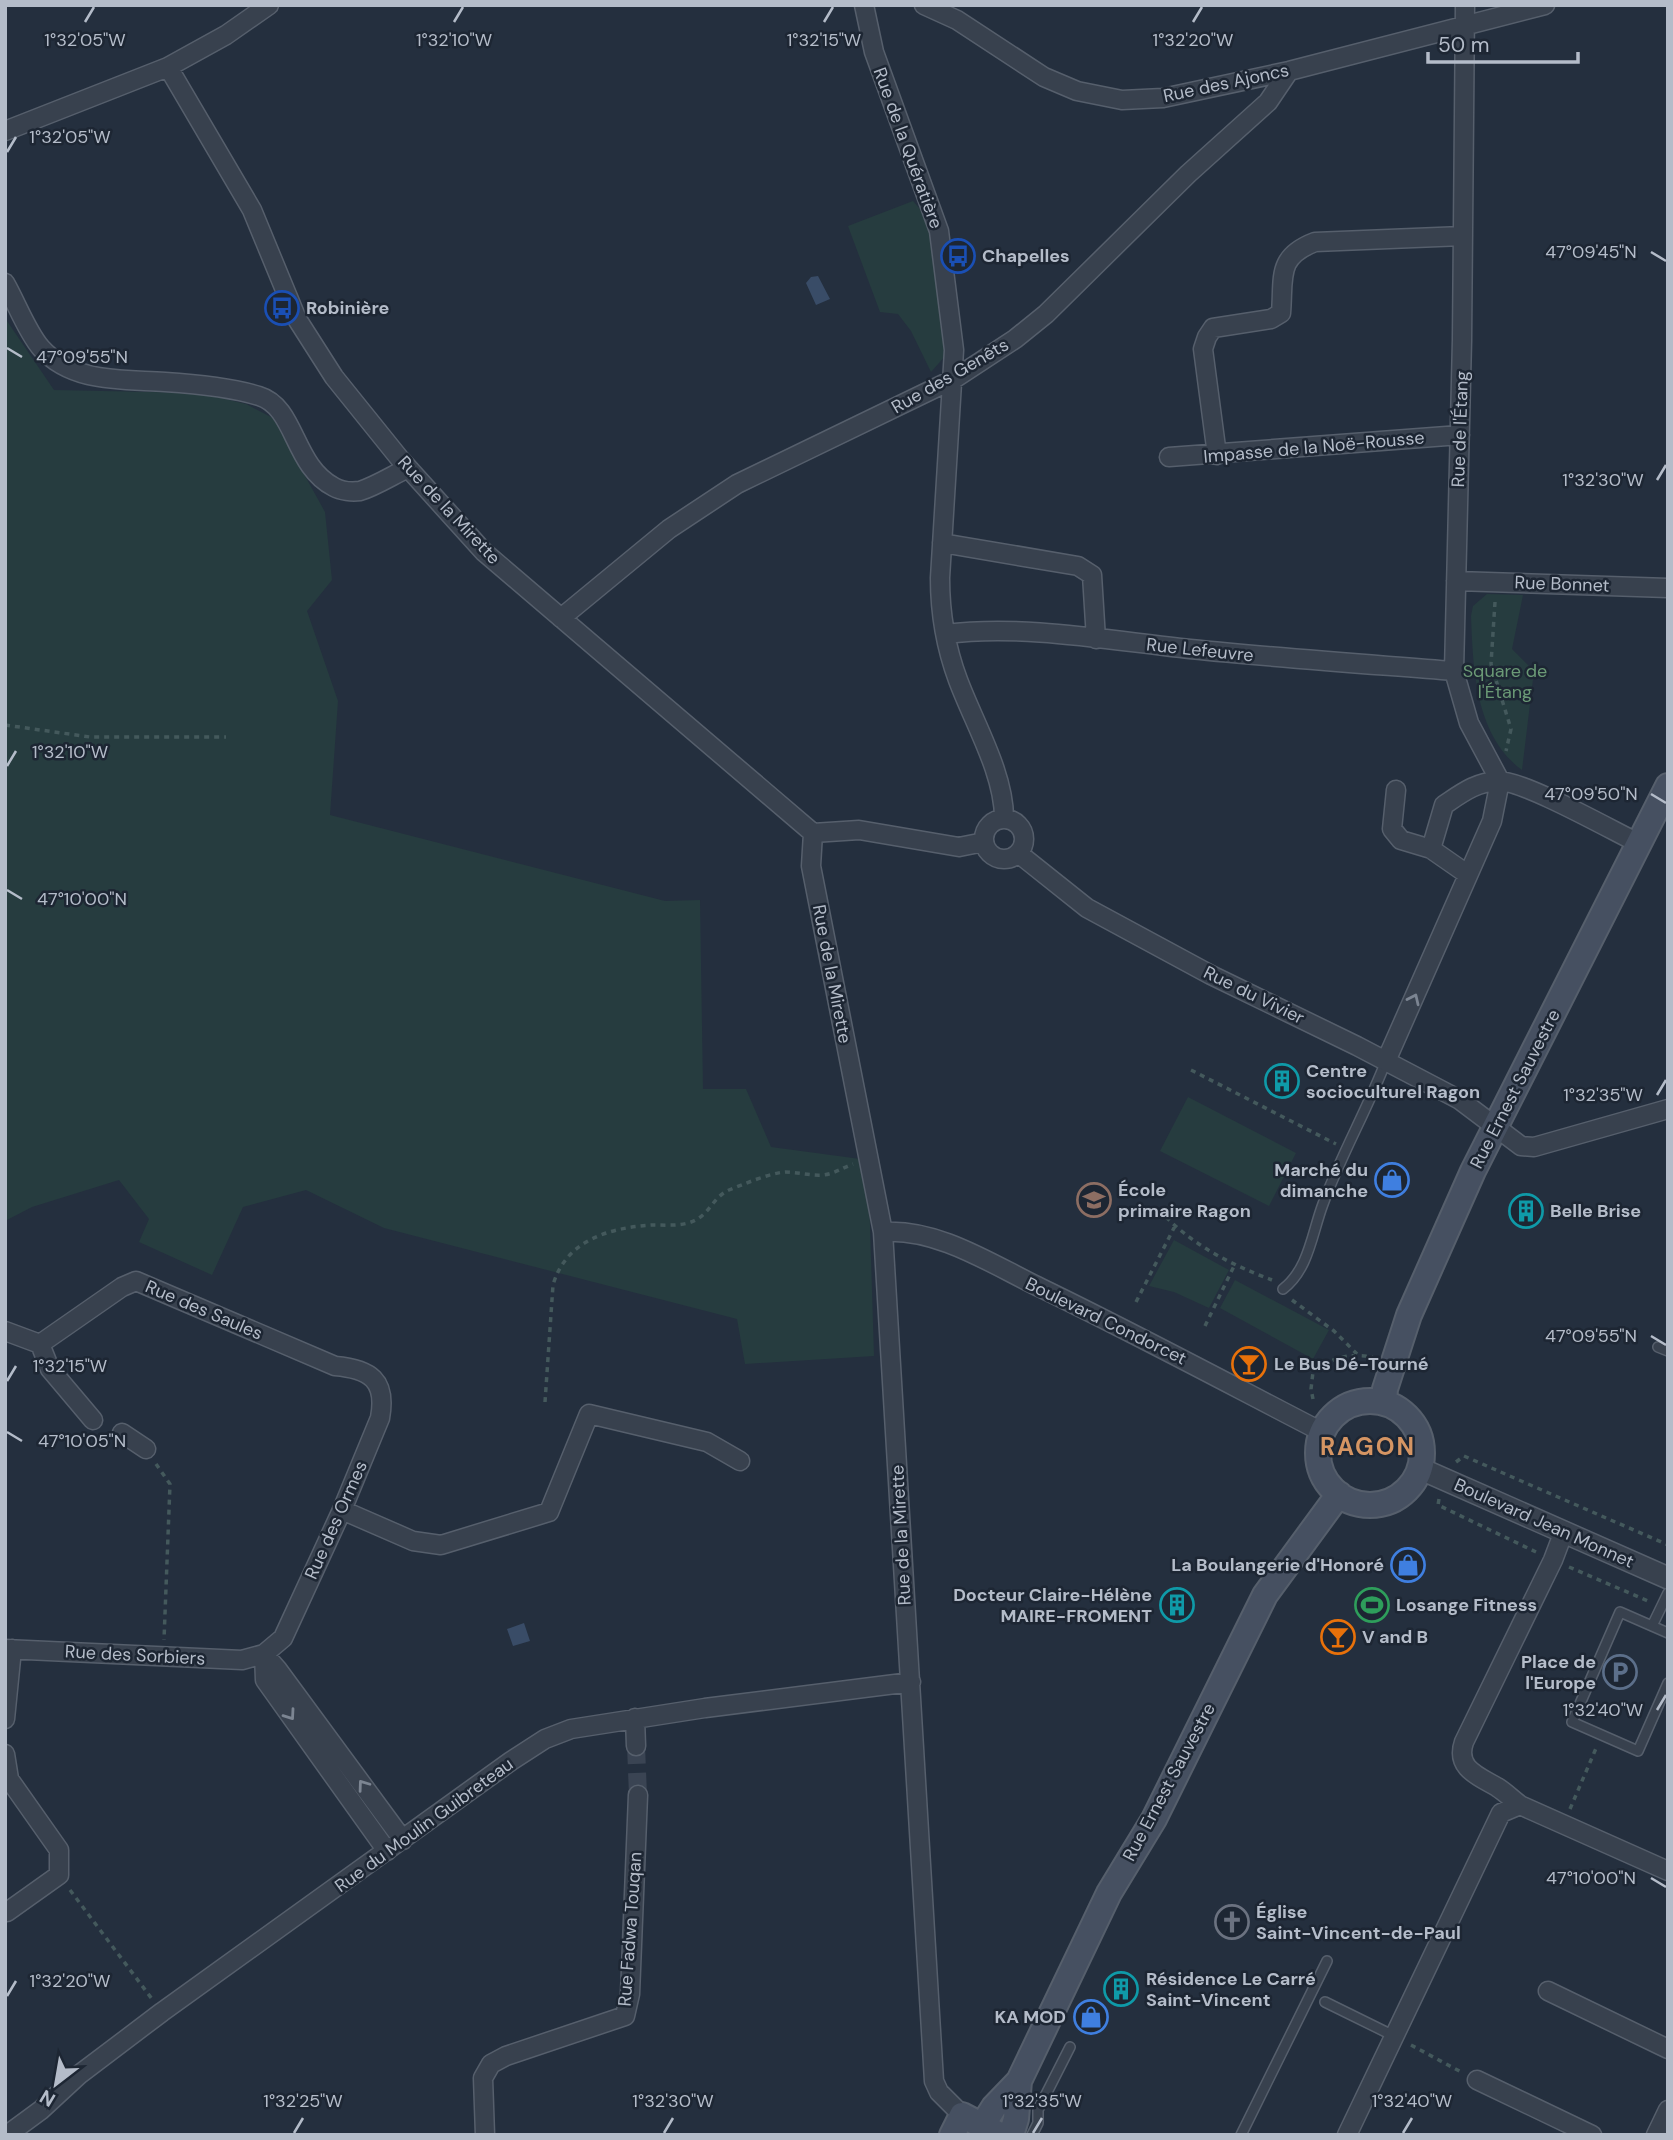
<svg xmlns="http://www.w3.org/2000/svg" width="1673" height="2140" font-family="'DM Sans',sans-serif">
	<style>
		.green { fill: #263c3f }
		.water { fill: #394c67 }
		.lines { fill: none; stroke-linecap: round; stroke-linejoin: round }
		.minor-tunnel { stroke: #3a4453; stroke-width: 18; stroke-dasharray: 18 9; stroke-linecap: butt }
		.service-casing { stroke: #565f6c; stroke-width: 12 }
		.minor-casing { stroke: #565f6c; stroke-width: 21 }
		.tertiary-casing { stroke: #565f6c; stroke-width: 24 }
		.secondary-casing { stroke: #565f6c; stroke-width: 28 }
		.path { stroke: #44595c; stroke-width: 3.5; stroke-dasharray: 5 5; stroke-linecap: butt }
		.service { stroke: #38414e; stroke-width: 9 }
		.minor { stroke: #38414e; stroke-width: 18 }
		.tertiary { stroke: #38414e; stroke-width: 21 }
		.secondary { stroke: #465061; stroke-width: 24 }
		.oneway { stroke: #7c8592 }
		.ticks { fill: none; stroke: #b4bcc9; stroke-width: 2.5 }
		.labels { text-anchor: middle; stroke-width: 5; stroke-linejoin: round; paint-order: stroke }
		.street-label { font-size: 18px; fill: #b4bcc9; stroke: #1d2633 }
		.poi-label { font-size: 18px; font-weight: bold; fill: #b4bcc9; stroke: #1d2633; text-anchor: start }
		.park-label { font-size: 18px; fill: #6b9a76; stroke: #1d2633 }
		.district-label { font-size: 24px; font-weight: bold; letter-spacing: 2px; fill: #d59563; stroke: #1d2633 }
		.ticks-label { font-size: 18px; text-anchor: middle; fill: #b4bcc9; stroke: #1d2633; stroke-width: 5; stroke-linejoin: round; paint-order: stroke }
	</style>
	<rect width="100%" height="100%" fill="#242f3e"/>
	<path class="green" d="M913,201L939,231L954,346L931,372L911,331L898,314L880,312L848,226Z
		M5,318L54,390L200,393L246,404L273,418L325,512L332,580L307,611L338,701L330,815L665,901L700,900L703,1089H746L771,1147L868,1160L874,1356L745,1364L737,1319L384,1228L306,1190L243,1207L212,1275L139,1242L149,1219L119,1180L32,1207L5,1221Z
		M1487,594L1523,595L1512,649L1534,671L1522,770C1475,736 1473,668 1471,616L1473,606Z
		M1188,1097L1296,1153L1269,1206L1160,1151Z
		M1174,1240L1229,1270L1209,1308L1174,1292L1149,1286Z
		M1235,1280L1329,1330L1313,1359L1220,1308Z"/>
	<path class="water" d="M818,276L830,299L816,305L806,283L811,277Z
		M524,1623L530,1641L513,1646L507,1629Z"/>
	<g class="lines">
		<path class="minor-tunnel" d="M636,1746L638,1795"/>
		<g class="service-casing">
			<path id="service" d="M1283,1289C1309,1269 1312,1233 1323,1204C1341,1155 1367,1110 1386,1061
				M1658,1347L1668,1351
				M1652,1626L1668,1593
				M1668,1633L1620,1612L1572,1722L1638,1751L1668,1683
				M1325,2002L1394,2036
				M1032,2135L1038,2123V2110L1070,2047
				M1241,2135L1327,1961"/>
		</g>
		<g class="minor-casing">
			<path id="minor" d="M864,5L874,52L939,231L954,350L940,578C940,612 946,648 958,680C974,723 1004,773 1004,818
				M924,5L957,20L1044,77L1077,91L1122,100L1163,98L1289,71L1545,5
				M168,67L252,210L297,319L334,377L400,459L484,552L813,833L811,866L883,1232L934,2081L939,2092L962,2115
				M5,131L168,67L226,35L269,5
				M5,283C16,302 27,332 41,348C72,383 122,379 165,382C196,384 230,387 259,396C296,407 293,466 334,487C341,491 352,492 360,491C376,486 393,475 408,468
				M1217,455L1203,349L1207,337L1213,328L1271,319L1281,313C1284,277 1276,257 1315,242L1463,236
				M1169,457L1460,435
				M942,543L1078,566L1092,575L1096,639
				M1456,581L1668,588
				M561,618L669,529L737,484L954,379L1015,339L1046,314L1188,174L1268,102L1289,71
				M946,634C1023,624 1113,641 1190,649C1278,658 1366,664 1454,671
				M1396,790L1392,829L1401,840L1431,849L1444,805C1462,793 1476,782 1498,781C1523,780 1613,831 1640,844
				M984 839a20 20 0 1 1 40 0a20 20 0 1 1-40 0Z
				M813,833L859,830L959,847L984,842
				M1431,849L1467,874
				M1018,853L1087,908L1211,975L1357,1046L1460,1100L1521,1146L1534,1147L1668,1109
				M1386,1061L1492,821L1500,781L1469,723L1454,671L1462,340L1465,5
				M883,1232C938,1228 993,1265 1041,1288C1136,1334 1229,1384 1322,1432
				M5,1331L40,1344L122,1287L136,1281L335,1366C370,1369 387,1380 380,1418L342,1510L283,1638L264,1654L242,1660L5,1649
				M40,1344L50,1369L93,1420
				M122,1433L146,1449
				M342,1510L413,1541L441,1545L549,1512L589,1414L707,1442L740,1461
				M1564,1531L1553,1560L1464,1742C1455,1768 1478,1776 1497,1787C1505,1792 1512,1799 1520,1805L1668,1871
				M264,1654L265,1680L387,1851
				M264,1654L278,1670L403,1840
				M635,1718L636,1746
				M5,1719L12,1649
				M5,1754L9,1779L59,1850V1875L7,1912
				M1548,1991L1668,2049
				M1477,2080L1592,2135
				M7,2135L41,2110L80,2074L162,2012L511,1761L545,1739L571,1729L705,1708L911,1682
				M485,2135L483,2078L491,2064L506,2056L625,2016L630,1994L638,1795
				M1347,2135L1501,1813L1520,1805
				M1656,2135L1668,2110"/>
		</g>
		<g class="tertiary-casing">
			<path id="tertiary" d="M1421,1469L1668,1578"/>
		</g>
		<g class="secondary-casing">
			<path id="secondary" d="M1318 1453a52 52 0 1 1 104 0a52 52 0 1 1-104 0Z
				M1384,1402L1385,1389L1409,1315L1473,1171L1668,786
				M982,2126L994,2107L1019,2081L1109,1893L1154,1819L1265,1595L1339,1494
				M952,2135L962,2115L1000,2135
				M1011,2135L1016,2119L1019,2081"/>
		</g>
		<path class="path" d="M1495,602L1491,664L1511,729L1506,751
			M5,725L90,737H226
			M1191,1070L1336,1144
			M1166,1217C1196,1247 1232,1265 1272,1280
			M1292,1300L1334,1331L1357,1354
			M1136,1302L1175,1226
			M1205,1326L1235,1264
			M1313,1399L1311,1389L1313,1372C1333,1357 1349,1353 1373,1357
			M545,1402L553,1285C566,1240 609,1228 651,1225C663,1225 677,1226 688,1223C710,1217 711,1198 729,1190C744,1184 770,1173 785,1172C798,1172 810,1176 823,1175C834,1174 842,1168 853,1164
			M1456,1462L1464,1456L1668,1545
			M156,1464L170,1484L164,1640
			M1439,1499L1438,1505L1536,1552
			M1569,1567L1648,1601
			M1570,1809L1597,1746
			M70,1890L152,1999
			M1411,2045L1463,2073"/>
		<use href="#service" class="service"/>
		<use href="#minor" class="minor"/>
		<use href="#tertiary" class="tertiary"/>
		<use href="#secondary" class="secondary"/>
	</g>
	<defs><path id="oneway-chevron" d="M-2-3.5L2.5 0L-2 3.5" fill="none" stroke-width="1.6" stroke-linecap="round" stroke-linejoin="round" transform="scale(1.75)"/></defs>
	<g class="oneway">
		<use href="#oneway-chevron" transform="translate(1414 999) rotate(-65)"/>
		<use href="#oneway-chevron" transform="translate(290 1715) rotate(55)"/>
		<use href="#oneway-chevron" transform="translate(363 1785) rotate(-126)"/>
	</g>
	<path class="ticks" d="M85,22L94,7M454,22L463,7M824,22L833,7M1193,22L1202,7M7,152L16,137M1651,252L1666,261M7,348L22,357M1657,480L1666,465M7,766L16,751M1651,794L1666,803M7,890L22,899M1657,1095L1666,1080M1651,1336L1666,1345M7,1381L16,1366M7,1432L22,1441M1657,1710L1666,1695M1651,1878L1666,1887M7,1996L16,1981M294,2133L303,2118M664,2133L673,2118M1033,2133L1042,2118M1403,2133L1412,2118"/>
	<defs>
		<g id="bus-ring" transform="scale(1.75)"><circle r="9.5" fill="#1d2633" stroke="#1a4fb4" stroke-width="1.5"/><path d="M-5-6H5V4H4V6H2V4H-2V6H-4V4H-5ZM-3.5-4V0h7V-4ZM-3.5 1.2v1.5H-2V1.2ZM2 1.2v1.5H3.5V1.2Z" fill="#1a4fb4"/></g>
		<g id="building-ring" transform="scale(1.75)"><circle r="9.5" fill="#1d2633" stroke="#0f9aa8" stroke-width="1.5"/><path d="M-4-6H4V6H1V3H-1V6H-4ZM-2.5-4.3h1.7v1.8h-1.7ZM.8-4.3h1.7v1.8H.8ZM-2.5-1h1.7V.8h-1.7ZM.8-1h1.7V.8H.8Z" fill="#0f9aa8"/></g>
		<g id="shop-ring" transform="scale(1.75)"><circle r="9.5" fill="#1d2633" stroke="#3f7fe0" stroke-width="1.5"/><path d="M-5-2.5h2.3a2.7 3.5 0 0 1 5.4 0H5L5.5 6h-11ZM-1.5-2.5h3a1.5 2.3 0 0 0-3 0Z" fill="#3f7fe0"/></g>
		<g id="school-ring" transform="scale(1.75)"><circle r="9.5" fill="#1d2633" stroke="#8d6e63" stroke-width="1.5"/><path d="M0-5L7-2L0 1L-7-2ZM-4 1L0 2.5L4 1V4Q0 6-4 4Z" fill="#8d6e63"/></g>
		<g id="bar-ring" transform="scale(1.75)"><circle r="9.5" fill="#1d2633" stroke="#e8710a" stroke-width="1.5"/><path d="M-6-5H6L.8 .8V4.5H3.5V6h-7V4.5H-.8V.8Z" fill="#e8710a"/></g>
		<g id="stadium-ring" transform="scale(1.75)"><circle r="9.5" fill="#1d2633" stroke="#2e9e5b" stroke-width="1.5"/><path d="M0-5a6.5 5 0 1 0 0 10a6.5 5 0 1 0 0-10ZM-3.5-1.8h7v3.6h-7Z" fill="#2e9e5b"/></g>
		<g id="parking-ring" transform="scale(1.75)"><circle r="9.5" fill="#1d2633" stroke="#5c6f8a" stroke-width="1.5"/><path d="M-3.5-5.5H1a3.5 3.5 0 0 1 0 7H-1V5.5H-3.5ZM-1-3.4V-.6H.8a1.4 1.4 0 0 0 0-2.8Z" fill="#5c6f8a"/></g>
		<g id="church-ring" transform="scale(1.75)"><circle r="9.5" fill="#1d2633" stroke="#6b7280" stroke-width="1.5"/><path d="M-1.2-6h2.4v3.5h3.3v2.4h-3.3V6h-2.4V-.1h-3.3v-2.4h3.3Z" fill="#6b7280"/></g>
	</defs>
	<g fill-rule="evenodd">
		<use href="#bus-ring" x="958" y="256"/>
		<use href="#bus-ring" x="282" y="308"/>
		<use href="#building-ring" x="1282" y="1081"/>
		<use href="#shop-ring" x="1392" y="1180"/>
		<use href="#school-ring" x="1094" y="1200"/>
		<use href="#building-ring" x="1526" y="1211"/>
		<use href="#bar-ring" x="1249" y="1364"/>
		<use href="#shop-ring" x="1408" y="1565"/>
		<use href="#building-ring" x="1177" y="1605"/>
		<use href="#stadium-ring" x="1372" y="1605"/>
		<use href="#bar-ring" x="1338" y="1637"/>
		<use href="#parking-ring" x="1620" y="1672"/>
		<use href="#church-ring" x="1232" y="1922"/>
		<use href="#building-ring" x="1121" y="1989"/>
		<use href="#shop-ring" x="1091" y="2017"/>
	</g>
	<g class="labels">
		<g class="street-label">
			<text transform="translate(1226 83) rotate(-12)" y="6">Rue des Ajoncs</text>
			<text transform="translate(908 148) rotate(70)" y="6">Rue de la Quératière</text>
			<text transform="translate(950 376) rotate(-30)" y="6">Rue des Genêts</text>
			<text transform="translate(1460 429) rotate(-88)" y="6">Rue de l'Étang</text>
			<text transform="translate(1314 447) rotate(-5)" y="6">Impasse de la Noë-Rousse</text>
			<text transform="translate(449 510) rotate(47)" y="6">Rue de la Mirette</text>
			<text transform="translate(1562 584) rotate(2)" y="6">Rue Bonnet</text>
			<text transform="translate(1200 650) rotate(6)" y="6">Rue Lefeuvre</text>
			<text transform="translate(832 974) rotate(79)" y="6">Rue de la Mirette</text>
			<text transform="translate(1254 995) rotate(26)" y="6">Rue du Vivier</text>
			<text transform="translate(1515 1089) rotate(-63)" y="6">Rue Ernest Sauvestre</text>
			<text transform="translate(204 1310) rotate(23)" y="6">Rue des Saules</text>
			<text transform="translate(1106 1321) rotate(26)" y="6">Boulevard Condorcet</text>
			<text transform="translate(336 1520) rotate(-66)" y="6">Rue des Ormes</text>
			<text transform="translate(1544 1523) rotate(24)" y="6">Boulevard Jean Monnet</text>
			<text transform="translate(901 1535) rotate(-93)" y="6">Rue de la Mirette</text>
			<text transform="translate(135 1655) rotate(3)" y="6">Rue des Sorbiers</text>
			<text transform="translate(1169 1782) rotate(-62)" y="6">Rue Ernest Sauvestre</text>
			<text transform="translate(424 1825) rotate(-36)" y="6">Rue du Moulin Guibreteau</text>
			<text transform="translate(630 1929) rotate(-86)" y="6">Rue Fadwa Touqan</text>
		</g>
		<g class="poi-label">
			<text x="982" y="262">Chapelles</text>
			<text x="306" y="314">Robinière</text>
			<text x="1306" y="1077">Centre<tspan x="1306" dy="21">socioculturel Ragon</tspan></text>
			<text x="1368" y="1176" text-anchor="end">Marché du<tspan x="1368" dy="21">dimanche</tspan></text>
			<text x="1118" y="1196">École<tspan x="1118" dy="21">primaire Ragon</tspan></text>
			<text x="1550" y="1217">Belle Brise</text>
			<text x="1274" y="1370">Le Bus Dé-Tourné</text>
			<text x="1384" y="1571" text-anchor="end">La Boulangerie d'Honoré</text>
			<text x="1152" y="1601" text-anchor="end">Docteur Claire-Hélène<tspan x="1152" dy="21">MAIRE-FROMENT</tspan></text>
			<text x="1396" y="1611">Losange Fitness</text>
			<text x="1362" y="1643">V and B</text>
			<text x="1596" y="1668" text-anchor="end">Place de<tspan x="1596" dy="21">l'Europe</tspan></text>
			<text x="1256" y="1918">Église<tspan x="1256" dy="21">Saint-Vincent-de-Paul</tspan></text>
			<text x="1146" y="1985">Résidence Le Carré<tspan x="1146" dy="21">Saint-Vincent</tspan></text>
			<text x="1066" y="2023" text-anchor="end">KA MOD</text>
		</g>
		<g class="park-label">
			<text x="1505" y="677">Square de<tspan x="1505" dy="21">l'Étang</tspan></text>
		</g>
		<g class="district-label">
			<text x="1368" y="1455">RAGON</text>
		</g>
	</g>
	<g class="ticks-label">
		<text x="85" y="46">1°32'05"W</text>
		<text x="454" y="46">1°32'10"W</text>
		<text x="824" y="46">1°32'15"W</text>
		<text x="1193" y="46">1°32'20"W</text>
		<text x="70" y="143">1°32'05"W</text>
		<text x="1591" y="258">47°09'45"N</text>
		<text x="82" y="363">47°09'55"N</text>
		<text x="1603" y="486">1°32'30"W</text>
		<text x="70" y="758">1°32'10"W</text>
		<text x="1591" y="800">47°09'50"N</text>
		<text x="82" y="905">47°10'00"N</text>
		<text x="1603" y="1101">1°32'35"W</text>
		<text x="1591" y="1342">47°09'55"N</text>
		<text x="70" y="1372">1°32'15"W</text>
		<text x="82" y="1447">47°10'05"N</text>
		<text x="1603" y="1716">1°32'40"W</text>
		<text x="1591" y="1884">47°10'00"N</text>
		<text x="70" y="1987">1°32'20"W</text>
		<text x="303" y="2107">1°32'25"W</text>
		<text x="673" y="2107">1°32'30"W</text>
		<text x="1042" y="2107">1°32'35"W</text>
		<text x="1412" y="2107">1°32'40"W</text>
	</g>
	<rect width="1673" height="2140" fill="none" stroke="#b4bcc9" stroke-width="14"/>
	<g transform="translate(56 2084) rotate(211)" stroke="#1d2633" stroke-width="5" paint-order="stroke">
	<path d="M0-5L12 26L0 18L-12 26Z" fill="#b4bcc9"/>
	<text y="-10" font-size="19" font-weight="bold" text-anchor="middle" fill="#b4bcc9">N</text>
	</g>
	<path d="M1428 52v10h150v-10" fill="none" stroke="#b4bcc9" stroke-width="3.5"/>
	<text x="1438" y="52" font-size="21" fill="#b4bcc9" stroke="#1d2633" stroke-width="5" paint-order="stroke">50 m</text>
</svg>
